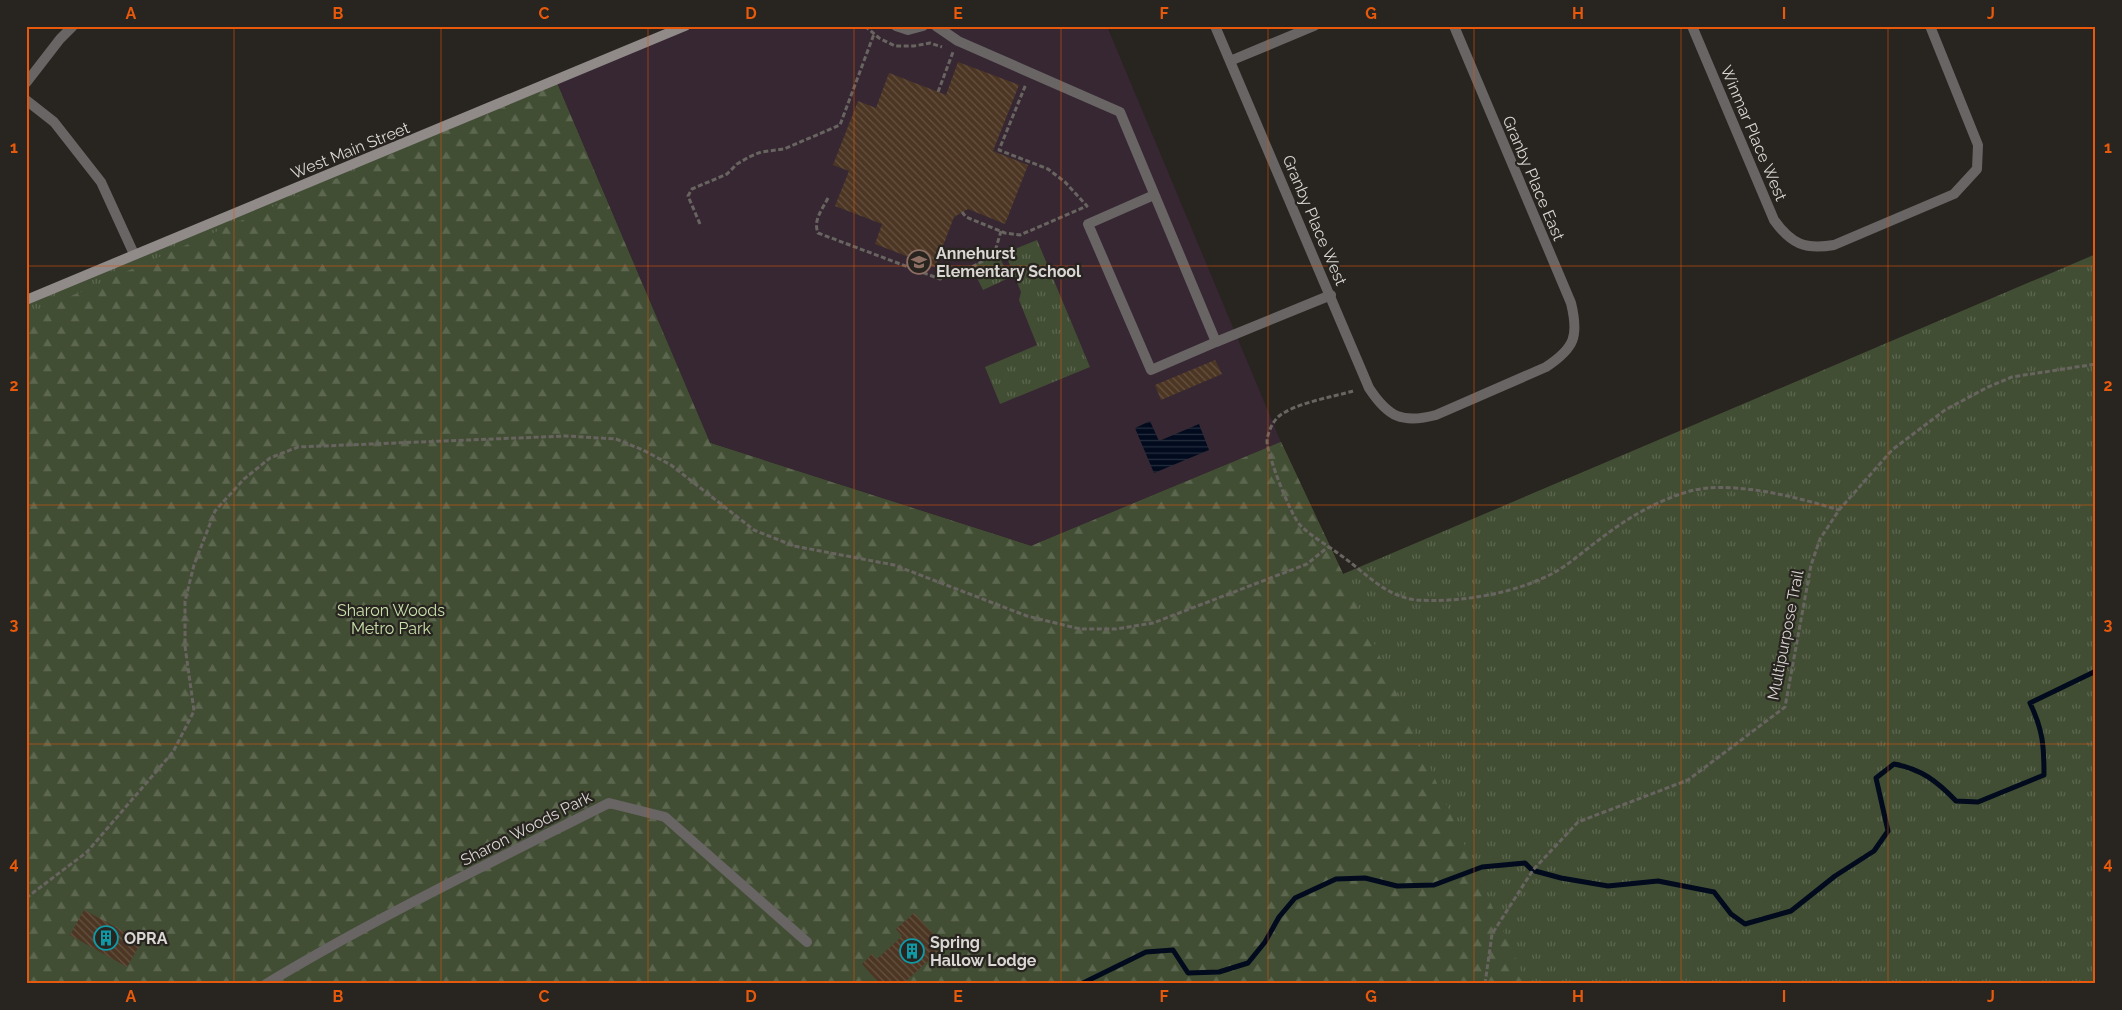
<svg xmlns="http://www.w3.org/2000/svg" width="2122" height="1010" font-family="Raleway,sans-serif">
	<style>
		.education { fill: #362732 }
		.grass { fill: url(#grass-tufts) }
		.forest { fill: url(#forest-firs) }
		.water { fill: url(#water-rules) }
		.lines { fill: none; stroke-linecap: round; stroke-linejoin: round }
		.stream { stroke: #010b1d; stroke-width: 5 }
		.building { fill: url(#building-back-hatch) }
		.path { stroke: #686460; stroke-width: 3; stroke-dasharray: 5 2.5; stroke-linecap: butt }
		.lane { stroke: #696565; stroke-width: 10 }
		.street { stroke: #696565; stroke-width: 10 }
		.secondary { stroke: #908a89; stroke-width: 10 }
		.grid { fill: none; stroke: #e8590c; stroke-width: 1; stroke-opacity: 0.55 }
		.labels { text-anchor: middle; stroke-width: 4.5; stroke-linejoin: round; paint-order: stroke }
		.street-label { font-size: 16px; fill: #d9d6d3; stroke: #28241f }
		.poi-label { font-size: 16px; font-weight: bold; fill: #d9d6d3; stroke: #28241f; text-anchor: start }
		.park-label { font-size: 16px; fill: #c8e0ab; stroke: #28241f }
		.neatline { fill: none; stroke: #e8590c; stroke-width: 2 }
		.grid-label { font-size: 16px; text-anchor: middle; font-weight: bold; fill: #e8590c }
	</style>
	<defs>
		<pattern id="grass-tufts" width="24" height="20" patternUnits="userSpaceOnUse" patternTransform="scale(1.25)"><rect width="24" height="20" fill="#424e34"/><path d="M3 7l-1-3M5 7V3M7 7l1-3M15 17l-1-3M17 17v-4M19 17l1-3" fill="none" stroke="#5d6750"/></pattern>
		<pattern id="forest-firs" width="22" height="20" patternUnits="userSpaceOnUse" patternTransform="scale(1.25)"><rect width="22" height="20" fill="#424e34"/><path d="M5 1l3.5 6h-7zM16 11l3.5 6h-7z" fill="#5d6750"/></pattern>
		<pattern id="water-rules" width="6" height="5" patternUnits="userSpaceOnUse" patternTransform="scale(1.25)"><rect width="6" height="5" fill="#010b1d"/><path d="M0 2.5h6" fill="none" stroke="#252e3d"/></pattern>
		<pattern id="building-back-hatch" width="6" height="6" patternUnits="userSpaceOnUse" patternTransform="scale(1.25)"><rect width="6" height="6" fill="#4c3623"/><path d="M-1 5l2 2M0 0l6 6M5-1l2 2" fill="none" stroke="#655242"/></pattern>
	</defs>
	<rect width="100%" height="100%" fill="#28241f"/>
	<path class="education" d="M684,26H1107L1281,442L1031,546L710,443L556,81Z"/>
	<path class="grass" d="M556,81L710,443L1031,546L1281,442L1343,574L2096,254V984H26V300Z
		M1037,240L1090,367L1000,404L985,367L1037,345L1019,300L1021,292L1005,253Z
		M998,253L1009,278L983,290L971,266Z"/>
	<path class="forest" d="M556,81L710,443L1031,546L1281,442L1343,574L1527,984H26V316Z"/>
	<path class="water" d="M1150,421L1159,441L1199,424L1209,450L1154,473L1135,428Z"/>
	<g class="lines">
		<path class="stream" d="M1535,871L1561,878L1608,886L1658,881L1714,892L1731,914L1745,924L1791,911L1835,876L1874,851L1888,831L1876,778L1894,764C1921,769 1937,781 1956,801L1978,802L2044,775C2044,746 2043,730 2030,703L2096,671
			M1081,984L1146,952L1173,950L1188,973L1219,972L1248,963L1265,942L1279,917L1295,898L1336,879L1365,878L1397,886L1434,885L1482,867L1525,863L1531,869"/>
	</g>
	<path class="building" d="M958,62L1019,85L993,151L1028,165L1005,224L968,209L954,217L935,267L875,244L882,224L835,206L849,171L833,165L858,101L876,108L889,73L946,95Z
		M1215,360L1222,374L1161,400L1155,385Z
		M84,910L142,941L127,967L70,935Z
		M914,913L944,946L903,984H880L862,964L872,954L877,959L902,936L896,929Z"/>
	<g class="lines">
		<path class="path" d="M865,26L879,38L895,46H914L930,43L942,47
			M938,92L953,52
			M828,198C822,210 813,220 818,233L940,279L970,268L994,255L1001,231
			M962,212L966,217L1005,233L1020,235L1087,206L1065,182L1048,169L999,150L1026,84
			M700,224L688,196L692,189L727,174L737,164L749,157L761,152L784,149L840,125L874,34
			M1353,391C1333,397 1294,403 1278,417C1272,423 1268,432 1267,441C1267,454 1291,517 1301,526C1312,537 1327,545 1339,554C1364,571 1385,597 1417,600C1460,603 1518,593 1555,572C1571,563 1585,550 1600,539C1626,519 1656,501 1687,492C1729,479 1797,497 1839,510
			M26,898L87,852L173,752L194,711L185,646V601L194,565L215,511L244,479L270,458L298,447L566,436L616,439L643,450L671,465L754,530L794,546L894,565L1027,616L1080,629H1116L1153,623L1307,564L1328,547
			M1485,984L1492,934L1533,870L1578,822L1688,780L1785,707L1811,565L1820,539L1839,510L1892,450L1945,410L1988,387L2012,377L2096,364"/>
		<path class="lane" d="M896,26L908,30L923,26
			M936,26L958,41L1120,112L1216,342L1331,295
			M1154,195L1088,224L1151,370L1216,342
			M266,984C377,917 494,861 609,803L665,817L807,942"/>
		<path class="street" d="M1215,26L1369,388C1388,417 1402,424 1436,415L1546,367C1575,348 1579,336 1571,303L1454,26
			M1692,26L1774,220C1791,244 1805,250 1834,245L1954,194L1977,169L1978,145L1930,26
			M1230,61L1314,26
			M26,83L60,39L73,26
			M26,100L54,122L101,182L134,254"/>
		<path class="secondary" d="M26,300L685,26"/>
	</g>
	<path class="grid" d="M234,26V984M441,26V984M648,26V984M854,26V984M1061,26V984M1268,26V984M1474,26V984M1681,26V984M1888,26V984M26,266H2096M26,505H2096M26,744H2096"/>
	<defs>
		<g id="school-ring" transform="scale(1.25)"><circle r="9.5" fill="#28241f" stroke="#8d6e63" stroke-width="1.5"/><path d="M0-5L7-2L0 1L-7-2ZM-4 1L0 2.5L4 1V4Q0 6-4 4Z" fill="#8d6e63"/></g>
		<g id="building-ring" transform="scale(1.25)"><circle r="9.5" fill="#28241f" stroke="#0f9aa8" stroke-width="1.5"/><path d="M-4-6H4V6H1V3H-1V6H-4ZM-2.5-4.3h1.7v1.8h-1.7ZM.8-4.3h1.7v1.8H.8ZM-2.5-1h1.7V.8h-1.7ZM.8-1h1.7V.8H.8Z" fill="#0f9aa8"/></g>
	</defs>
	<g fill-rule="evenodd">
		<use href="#school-ring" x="919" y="262"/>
		<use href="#building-ring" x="106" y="938"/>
		<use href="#building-ring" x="912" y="951"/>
	</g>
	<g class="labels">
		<g class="street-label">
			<text transform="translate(1754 133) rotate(67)" y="6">Winmar Place West</text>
			<text transform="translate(350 150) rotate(-22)" y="6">West Main Street</text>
			<text transform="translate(1534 178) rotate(67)" y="6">Granby Place East</text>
			<text transform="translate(1315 220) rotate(67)" y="6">Granby Place West</text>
			<text transform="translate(1785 635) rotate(-79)" y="6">Multipurpose Trail</text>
			<text transform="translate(526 828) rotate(-27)" y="6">Sharon Woods Park</text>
		</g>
		<g class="poi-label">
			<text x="936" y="259">Annehurst<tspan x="936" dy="18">Elementary School</tspan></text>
			<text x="124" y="944">OPRA</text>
			<text x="930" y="948">Spring<tspan x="930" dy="18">Hallow Lodge</tspan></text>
		</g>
		<g class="park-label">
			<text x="391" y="616">Sharon Woods<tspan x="391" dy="18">Metro Park</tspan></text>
		</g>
	</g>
	<rect width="2122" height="1010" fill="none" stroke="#28241f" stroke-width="55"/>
	<rect x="28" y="28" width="2066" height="954" class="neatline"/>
	<g class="grid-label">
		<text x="131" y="19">A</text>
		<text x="338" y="19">B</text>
		<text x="544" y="19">C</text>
		<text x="751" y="19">D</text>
		<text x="958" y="19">E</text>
		<text x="1164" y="19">F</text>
		<text x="1371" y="19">G</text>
		<text x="1578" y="19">H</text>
		<text x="1784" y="19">I</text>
		<text x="1991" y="19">J</text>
		<text x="14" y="153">1</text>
		<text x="2108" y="153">1</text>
		<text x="14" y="391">2</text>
		<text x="2108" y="391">2</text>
		<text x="14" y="630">3</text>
		<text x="2108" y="630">3</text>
		<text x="14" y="869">4</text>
		<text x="2108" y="869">4</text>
		<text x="131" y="1002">A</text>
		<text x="338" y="1002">B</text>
		<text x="544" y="1002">C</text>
		<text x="751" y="1002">D</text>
		<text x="958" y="1002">E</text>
		<text x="1164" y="1002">F</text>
		<text x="1371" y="1002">G</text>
		<text x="1578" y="1002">H</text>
		<text x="1784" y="1002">I</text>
		<text x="1991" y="1002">J</text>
	</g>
</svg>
